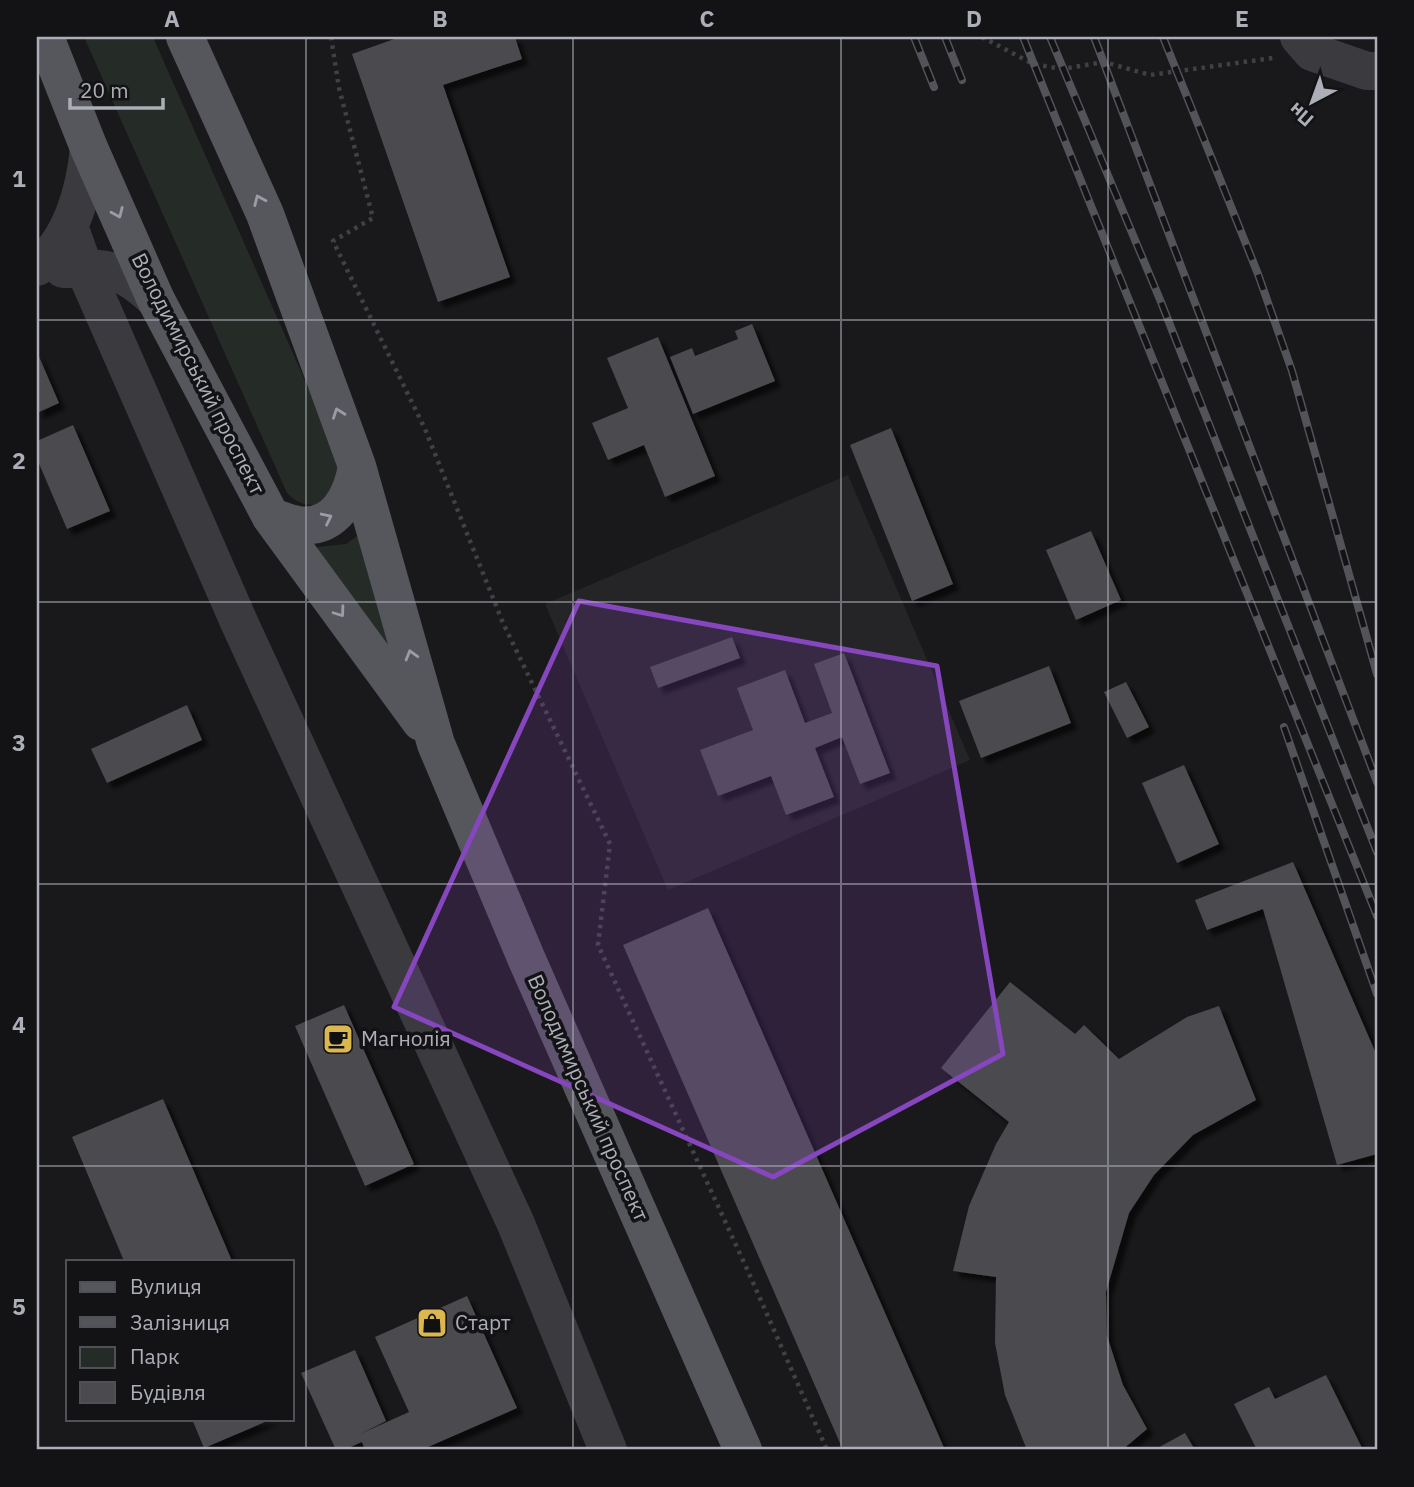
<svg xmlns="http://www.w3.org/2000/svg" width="1414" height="1487" font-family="'IBM Plex Sans',sans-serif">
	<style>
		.built { fill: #252427 }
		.green { fill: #252b26 }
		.building { fill: #4b4b4f; filter: url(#shadow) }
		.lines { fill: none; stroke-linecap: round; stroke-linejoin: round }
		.path { stroke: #404145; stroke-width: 4.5; stroke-dasharray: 3.5 5; stroke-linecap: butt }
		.minor { stroke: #3a3a3f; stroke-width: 38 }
		.major { stroke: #56575d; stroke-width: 38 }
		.rail-casing { stroke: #535459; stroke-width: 8 }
		.rail { stroke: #131315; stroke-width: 5; stroke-dasharray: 16; stroke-linecap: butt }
		.oneway { stroke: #9b9da6 }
		.marked { fill: #8546be; fill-opacity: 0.2; stroke: #8546be; stroke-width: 5; stroke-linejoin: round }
		.grid { fill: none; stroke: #acafb8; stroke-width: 2; stroke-opacity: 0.55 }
		.labels { text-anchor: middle; stroke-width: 7; stroke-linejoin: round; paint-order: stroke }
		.street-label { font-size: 21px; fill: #acafb8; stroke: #131315 }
		.poi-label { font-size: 21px; fill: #acafb8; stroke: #131315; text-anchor: start }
		.neatline { fill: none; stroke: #acafb8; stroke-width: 2.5 }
		.grid-label { font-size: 23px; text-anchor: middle; font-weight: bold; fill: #acafb8 }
	</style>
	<defs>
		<filter id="shadow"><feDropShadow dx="6" dy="6" stdDeviation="2" flood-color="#0009"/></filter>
	</defs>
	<rect width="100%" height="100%" fill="#19181a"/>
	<path class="built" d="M848,475L970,760L668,890L545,604Z"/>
	<path class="green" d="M84,37H153L346,473L327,504C309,506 300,506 287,493Z
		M367,529L393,654L316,547L346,544Z"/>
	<path class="building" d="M400,37H515L522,59L443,85L510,277L438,302L352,54Z
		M752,324L775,381L693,414L670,357L692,348L695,356L738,339L735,331Z
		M658,337L715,476L665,497L644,445L608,460L592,423L628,408L607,358Z
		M37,352L59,403L37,413Z
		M73,425L110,511L67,529L37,459V441Z
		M891,428L953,584L912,601L850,445Z
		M1091,531L1121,600L1076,620L1046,550Z
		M732,637L740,658L658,688L650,667Z
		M844,653L890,773L860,784L842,737L815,748L834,797L786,815L771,776L718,796L700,750L753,730L737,688L785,670L805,723L832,713L814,664Z
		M1049,666L1071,723L981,758L959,701Z
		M1126,682L1149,727L1127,738L1104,692Z
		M187,705L202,740L107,783L91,749Z
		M1184,765L1219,844L1177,863L1142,783Z
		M1293,862L1377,1056V1154L1337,1165L1263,909L1207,930L1195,900Z
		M708,908L945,1450H843L623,945Z
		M1010,982L1075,1034L1084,1025L1119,1059L1187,1017L1219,1006L1256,1100L1193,1135L1154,1175L1129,1213L1106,1292L1107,1336L1123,1385L1147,1429L1122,1450H1027L1005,1395L995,1343L996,1277L953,1271L969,1206L996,1144L1009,1122L941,1068Z
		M344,1005L414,1164L365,1186L295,1026Z
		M163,1099L232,1261H124L72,1137Z
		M467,1296L517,1408L421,1450H365L362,1442L343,1450H336L301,1373L355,1350L386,1421L358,1435L409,1412L375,1337Z
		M1326,1375L1363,1450H1257L1234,1404L1269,1387L1275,1399Z
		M192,1419H272L204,1448Z
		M1185,1433L1195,1450H1154Z"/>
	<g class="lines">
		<path class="path" d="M331,37L339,88L373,218L333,241L425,429L503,623L610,844L598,945L747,1269L827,1450
			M982,37L1033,64L1062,69L1104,62L1150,75L1273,58"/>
		<path class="minor" d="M1299,37L1312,52L1367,71H1377
			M69,226L84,268L239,622L516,1224L608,1450
			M37,267C72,240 85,189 89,148
			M63,269C108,267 122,268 156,300"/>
		<path class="major" d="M45,37L89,148L156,300L271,517C279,519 289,524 298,525C335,530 352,497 357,466
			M185,37L265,214L357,466L436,744L527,960L743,1450
			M271,517L421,722"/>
		<g class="rail-casing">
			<path id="rail" d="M914,37L934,87
				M945,37L962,80
				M1023,37L1377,916
				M1050,37L1161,302L1377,852
				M1094,37L1377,782
				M1163,37L1258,274L1292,371L1377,674
				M1284,727L1377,994"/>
		</g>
		<use href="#rail" class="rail"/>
	</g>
	<defs><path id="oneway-chevron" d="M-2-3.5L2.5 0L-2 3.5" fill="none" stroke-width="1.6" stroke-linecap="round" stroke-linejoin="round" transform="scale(1.75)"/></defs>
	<g class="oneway">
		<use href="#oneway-chevron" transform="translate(259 200) rotate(-114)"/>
		<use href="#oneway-chevron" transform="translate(118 213) rotate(66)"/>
		<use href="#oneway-chevron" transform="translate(338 413) rotate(-110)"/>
		<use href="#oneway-chevron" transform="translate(327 518) rotate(-26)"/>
		<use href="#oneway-chevron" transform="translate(340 612) rotate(54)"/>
		<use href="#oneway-chevron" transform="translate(411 655) rotate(-106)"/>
	</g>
	<path class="marked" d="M579,601L937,666L1003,1054L773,1177L394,1007Z"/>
	<path class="grid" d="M306,37V1450M573,37V1450M841,37V1450M1108,37V1450M37,320H1377M37,602H1377M37,884H1377M37,1166H1377"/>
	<defs>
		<g id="cafe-square" transform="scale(1.575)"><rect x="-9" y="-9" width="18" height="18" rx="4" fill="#dbb74f" stroke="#131315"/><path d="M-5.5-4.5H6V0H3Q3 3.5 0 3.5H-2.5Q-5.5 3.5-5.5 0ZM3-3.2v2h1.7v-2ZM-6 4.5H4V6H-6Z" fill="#111"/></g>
		<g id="shop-square" transform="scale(1.575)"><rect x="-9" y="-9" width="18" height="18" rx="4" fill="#dbb74f" stroke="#131315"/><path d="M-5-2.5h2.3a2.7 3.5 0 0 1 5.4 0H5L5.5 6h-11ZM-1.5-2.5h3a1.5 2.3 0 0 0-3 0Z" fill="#111"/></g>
	</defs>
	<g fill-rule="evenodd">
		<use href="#cafe-square" x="338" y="1039"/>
		<use href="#shop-square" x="432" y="1323"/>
	</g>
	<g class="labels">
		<g class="street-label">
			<text transform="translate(198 374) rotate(63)" y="7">Володимирський проспект</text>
			<text transform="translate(588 1098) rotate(66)" y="7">Володимирський проспект</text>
		</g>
		<g class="poi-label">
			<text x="361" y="1046">Магнолія</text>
			<text x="455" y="1330">Старт</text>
		</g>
	</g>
	<rect width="1414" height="1487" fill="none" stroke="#131315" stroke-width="77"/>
	<rect x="66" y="1260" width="228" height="161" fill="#131315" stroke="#505156" stroke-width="2"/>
	<rect x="80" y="1282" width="35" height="10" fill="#56575d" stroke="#505156" stroke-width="2"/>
	<text x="130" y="1294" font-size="21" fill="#acafb8">Вулиця</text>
	<rect x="80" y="1317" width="35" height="10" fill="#535459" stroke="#505156" stroke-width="2"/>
	<text x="130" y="1330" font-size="21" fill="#acafb8">Залізниця</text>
	<rect x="80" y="1347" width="35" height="21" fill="#252b26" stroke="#505156" stroke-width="2"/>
	<text x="130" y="1364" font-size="21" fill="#acafb8">Парк</text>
	<rect x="80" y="1382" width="35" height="21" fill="#4b4b4f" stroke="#505156" stroke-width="2"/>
	<text x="130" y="1400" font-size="21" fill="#acafb8">Будівля</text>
	<g transform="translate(1312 102) rotate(221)" stroke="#131315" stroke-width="5" paint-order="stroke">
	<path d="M0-5L12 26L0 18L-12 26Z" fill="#acafb8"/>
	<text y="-10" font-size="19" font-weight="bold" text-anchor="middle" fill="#acafb8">Пн</text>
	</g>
	<path d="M70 98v10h93v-10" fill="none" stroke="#acafb8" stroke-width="3.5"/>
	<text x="80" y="98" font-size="21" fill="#acafb8" stroke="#131315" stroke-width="5" paint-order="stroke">20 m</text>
	<rect x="38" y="38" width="1338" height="1410" class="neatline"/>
	<g class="grid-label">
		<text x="172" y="27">A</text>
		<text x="440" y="27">B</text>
		<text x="707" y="27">C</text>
		<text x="974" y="27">D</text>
		<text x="1242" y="27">E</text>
		<text x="19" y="187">1</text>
		<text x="19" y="469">2</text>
		<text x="19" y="751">3</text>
		<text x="19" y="1033">4</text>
		<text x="19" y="1315">5</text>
	</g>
</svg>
